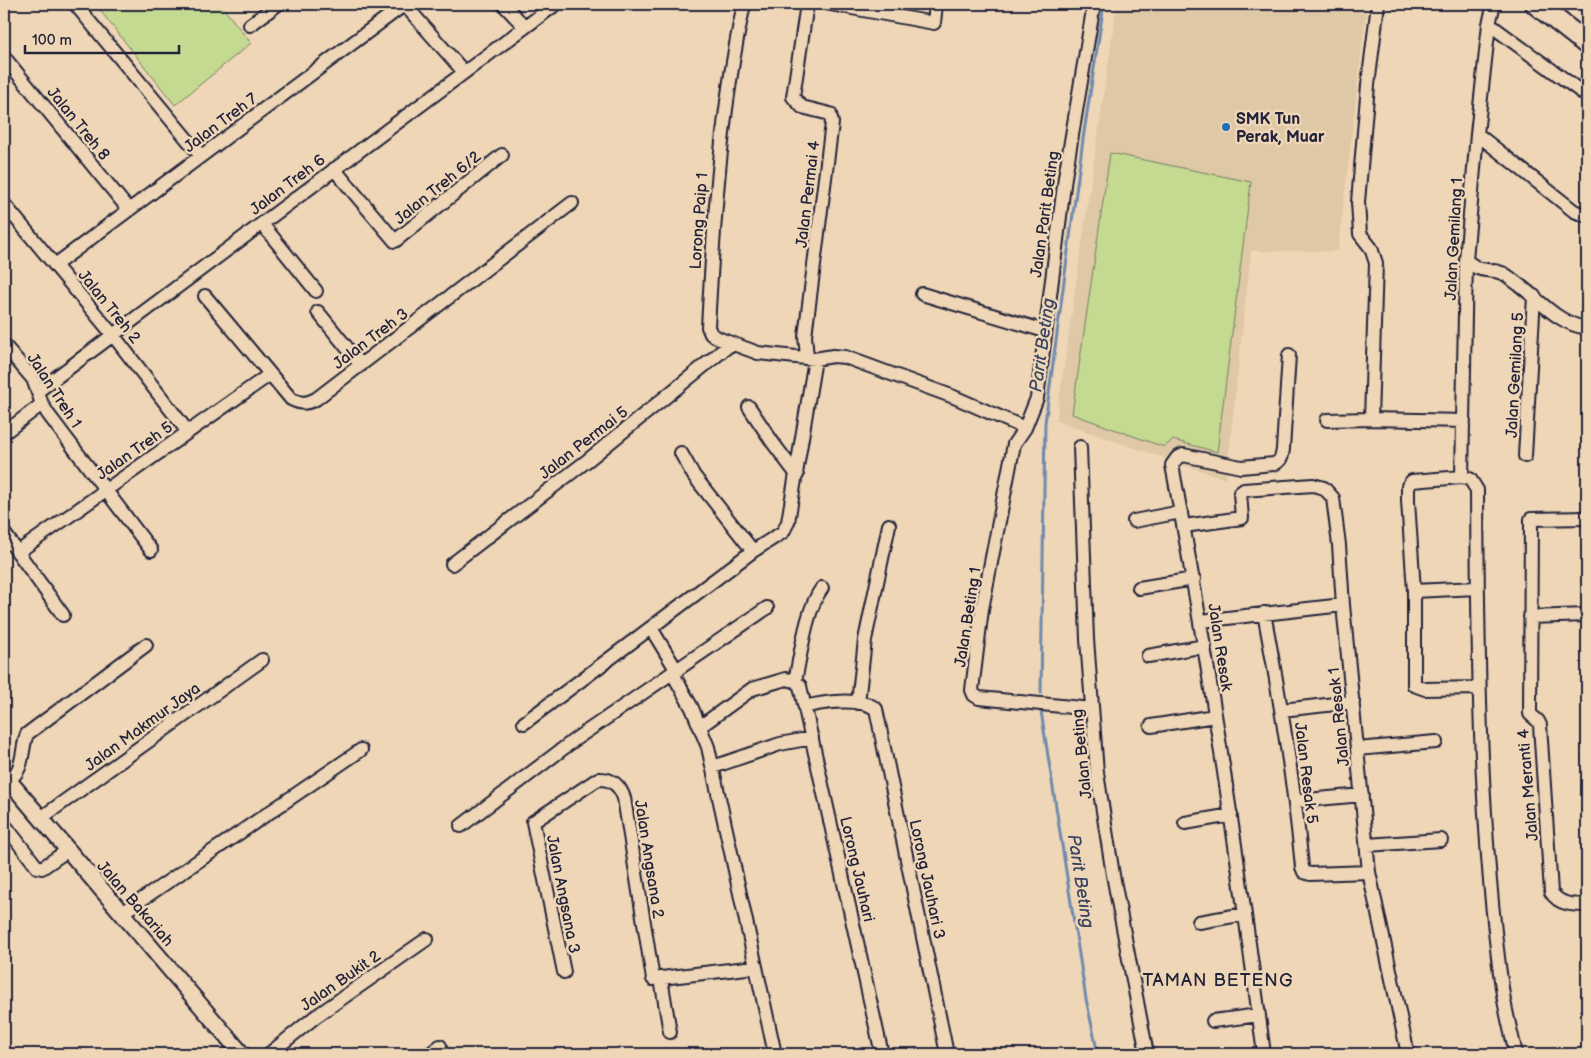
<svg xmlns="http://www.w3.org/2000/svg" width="1591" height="1058" font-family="'Balsamiq Sans',sans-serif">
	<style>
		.built { fill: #dfc8a6 }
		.green { fill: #c4da90; stroke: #737e66 }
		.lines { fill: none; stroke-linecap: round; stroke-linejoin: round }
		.stream { stroke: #6e8aaf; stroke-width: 3 }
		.minor-casing { stroke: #22223b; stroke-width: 16 }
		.tertiary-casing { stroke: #22223b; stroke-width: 19 }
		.primary-casing { stroke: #22223b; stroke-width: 24 }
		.minor { stroke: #eed6b6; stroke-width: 12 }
		.tertiary { stroke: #eed6b6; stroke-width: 15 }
		.primary { stroke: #eed6b6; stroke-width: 20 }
		.poi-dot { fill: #1f6fb2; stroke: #eed6b6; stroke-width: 2 }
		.labels { text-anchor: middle; stroke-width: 5; stroke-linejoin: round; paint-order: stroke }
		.poi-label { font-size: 16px; font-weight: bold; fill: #22223b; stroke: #eed6b6; text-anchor: start }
		.street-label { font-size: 16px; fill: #22223b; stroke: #eed6b6 }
		.water-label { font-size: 18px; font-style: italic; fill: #3b4562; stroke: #eed6b6 }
		.neighbourhood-label { font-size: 18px; letter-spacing: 1px; fill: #22223b; stroke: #eed6b6 }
	</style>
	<rect width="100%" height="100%" fill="#eed6b6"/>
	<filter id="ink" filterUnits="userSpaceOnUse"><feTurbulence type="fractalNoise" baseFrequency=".02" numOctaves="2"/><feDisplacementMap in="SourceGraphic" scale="10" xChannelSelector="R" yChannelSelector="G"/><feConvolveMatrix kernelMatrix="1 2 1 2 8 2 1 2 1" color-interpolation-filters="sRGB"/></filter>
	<g filter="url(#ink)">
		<path class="built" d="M1117,4H1367L1338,251H1251L1226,479L1056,421Z"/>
		<path class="green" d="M95,4H220L251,43L175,105Z
			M1110,153L1251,182L1217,452L1173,440L1164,447L1072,414Z"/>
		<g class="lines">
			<path class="stream" d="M1041,693L1045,423L1084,132L1104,4
				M1041,711L1086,999L1098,1054"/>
			<g class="minor-casing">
				<path id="minor" d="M75,4L201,156
					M404,4L464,72
					M503,4L525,27
					M744,4C721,110 714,218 708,327L711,334L720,339L758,353L815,359L833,356L845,357L954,397L1025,428
					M830,4L934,23L936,4
					M1489,24L1587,96
					M250,25L278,4
					M4,57L129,210
					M1477,134L1574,211L1587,216
					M334,169L395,241L502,155
					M4,204L113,335L188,432
					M262,224L316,291
					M1466,260C1483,275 1486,267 1502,273C1508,275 1513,281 1518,284C1541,301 1558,324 1587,328
					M55,265L405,4
					M922,294L1045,331
					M205,296L291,399C301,404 306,404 316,399L572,203
					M318,312L361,365
					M4,345L33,379L42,404L48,414L151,550
					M807,357L805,336L832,123L830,114L802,107L793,97L807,4
					M38,391L556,4
					M749,407L773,443L797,475
					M1371,419L1464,421
					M1327,420L1371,419L1376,263L1371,248L1360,234L1358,202L1368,85L1378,4
					M4,433L42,404
					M1080,447L1087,639L1097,773L1113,875L1147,1054
					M681,453L694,476L753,551
					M1525,456L1534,296
					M1462,477L1466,260L1477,134L1489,24L1494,4
					M1587,518L1531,519L1530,714L1538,721L1540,725L1551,892C1559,905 1573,905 1587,905
					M1134,521L1181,512
					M1184,526L1242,518L1240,493L1244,490L1313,485L1324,488L1333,498L1339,545L1343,605L1369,872L1408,1054
					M4,533L63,615
					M18,552L269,375
					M452,564L588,460L732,343
					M1139,588L1194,579
					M1414,591L1477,588
					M1264,613C1280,698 1294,781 1302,867L1304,872L1310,874L1369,872
					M1530,617L1587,615
					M1201,621L1343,605
					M651,628L677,671
					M1148,656L1205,646
					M673,674L692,708L708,747L775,1054
					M795,681C801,654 806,609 822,588
					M1479,688L1425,689L1414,685V591L1408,501V486L1412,481L1462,477L1470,479L1477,490C1478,656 1479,823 1502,988C1505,1010 1511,1032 1516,1054
					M858,703L865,640L889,525
					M805,707C823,702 860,697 876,709L947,1054
					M1092,709L979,698L974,695L972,690L982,609L1014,444L1025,428L1037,398L1065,177L1094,4
					M1282,710L1353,702
					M524,723L753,551L783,532L788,522L815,359
					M701,726L752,689L786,679L795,681L800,686L882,1054
					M1151,726L1215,716
					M1357,749L1436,742
					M713,767L780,744L812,738
					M4,783C26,772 20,752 27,734L146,645
					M1296,801L1362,795
					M41,818L262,660
					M1185,823L1231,815
					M4,824L37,867L42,868L68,850
					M461,826L577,738L767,608
					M1367,845L1441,840
					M122,913L361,750
					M1199,922L1245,914
					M564,972L533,822L598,779C612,778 620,786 624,798L653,979L755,967
					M661,979L670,1032
					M1213,1021L1259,1015
					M269,1054L315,1017L427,939
					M430,1054L440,1046
					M1264,1054C1238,857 1209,661 1172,465L1177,458L1183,455L1241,467L1274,464C1281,461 1282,457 1283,449L1289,355"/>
			</g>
			<g class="tertiary-casing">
				<path id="tertiary" d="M4,775L242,1054"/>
			</g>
			<g class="primary-casing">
				<path id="primary" d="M1536,4L1587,44"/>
			</g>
			<use href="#minor" class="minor"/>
			<use href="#tertiary" class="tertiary"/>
			<use href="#primary" class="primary"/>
		</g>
	</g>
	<circle class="poi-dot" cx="1226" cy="127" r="5"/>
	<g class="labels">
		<g class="poi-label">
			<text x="1236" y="124">SMK Tun<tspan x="1236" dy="18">Perak, Muar</tspan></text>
		</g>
		<g class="street-label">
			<text transform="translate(220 122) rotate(-37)" y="6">Jalan Treh 7</text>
			<text transform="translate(79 123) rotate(51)" y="6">Jalan Treh 8</text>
			<text transform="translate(287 184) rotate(-37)" y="6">Jalan Treh 6</text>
			<text transform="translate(437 187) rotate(-39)" y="6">Jalan Treh 6/2</text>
			<text transform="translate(807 194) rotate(-83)" y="6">Jalan Permai 4</text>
			<text transform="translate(1044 214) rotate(-82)" y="6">Jalan Parit Beting</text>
			<text transform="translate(698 221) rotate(-86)" y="6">Lorong Paip 1</text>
			<text transform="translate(1453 239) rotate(-87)" y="6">Jalan Gemilang 1</text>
			<text transform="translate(110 306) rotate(51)" y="6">Jalan Treh 2</text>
			<text transform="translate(370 338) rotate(-37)" y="6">Jalan Treh 3</text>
			<text transform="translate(1514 375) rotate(-87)" y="6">Jalan Gemilang 5</text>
			<text transform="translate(55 390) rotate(57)" y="6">Jalan Treh 1</text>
			<text transform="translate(583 442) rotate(-38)" y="6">Jalan Permai 5</text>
			<text transform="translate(134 450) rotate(-35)" y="6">Jalan Treh 5</text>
			<text transform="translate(967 617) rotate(-81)" y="6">Jalan Beting 1</text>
			<text transform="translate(1221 647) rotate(81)" y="6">Jalan Resak</text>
			<text transform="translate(1338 717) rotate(-96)" y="6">Jalan Resak 1</text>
			<text transform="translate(142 726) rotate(-36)" y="6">Jalan Makmur Jaya</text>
			<text transform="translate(1081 754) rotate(-96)" y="6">Jalan Beting</text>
			<text transform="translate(1307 773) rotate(83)" y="6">Jalan Resak 5</text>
			<text transform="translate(1527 785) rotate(-95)" y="6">Jalan Meranti 4</text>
			<text transform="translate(650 859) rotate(81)" y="6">Jalan Angsana 2</text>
			<text transform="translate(858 869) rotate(77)" y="6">Lorong Jauhari</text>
			<text transform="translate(928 879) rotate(78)" y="6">Lorong Jauhari 3</text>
			<text transform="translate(564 894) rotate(79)" y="6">Jalan Angsana 3</text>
			<text transform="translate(136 903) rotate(49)" y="6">Jalan Bakariah</text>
			<text transform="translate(340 980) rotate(-35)" y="6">Jalan Bukit 2</text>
		</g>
		<g class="water-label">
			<text transform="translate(1042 345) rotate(-82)" y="6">Parit Beting</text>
			<text transform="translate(1081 881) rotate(81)" y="6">Parit Beting</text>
		</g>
		<g class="neighbourhood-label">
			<text x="1218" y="986">TAMAN BETENG</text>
		</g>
	</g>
	<rect width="1591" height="1058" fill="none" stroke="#eed6b6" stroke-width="20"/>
	<rect x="10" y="10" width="1571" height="1038" fill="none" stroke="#22223b" stroke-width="2" filter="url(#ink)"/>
	<path d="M25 45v8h154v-8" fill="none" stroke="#22223b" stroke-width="2.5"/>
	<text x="32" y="45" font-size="15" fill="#22223b" stroke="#eed6b6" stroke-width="4" paint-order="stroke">100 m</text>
</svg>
